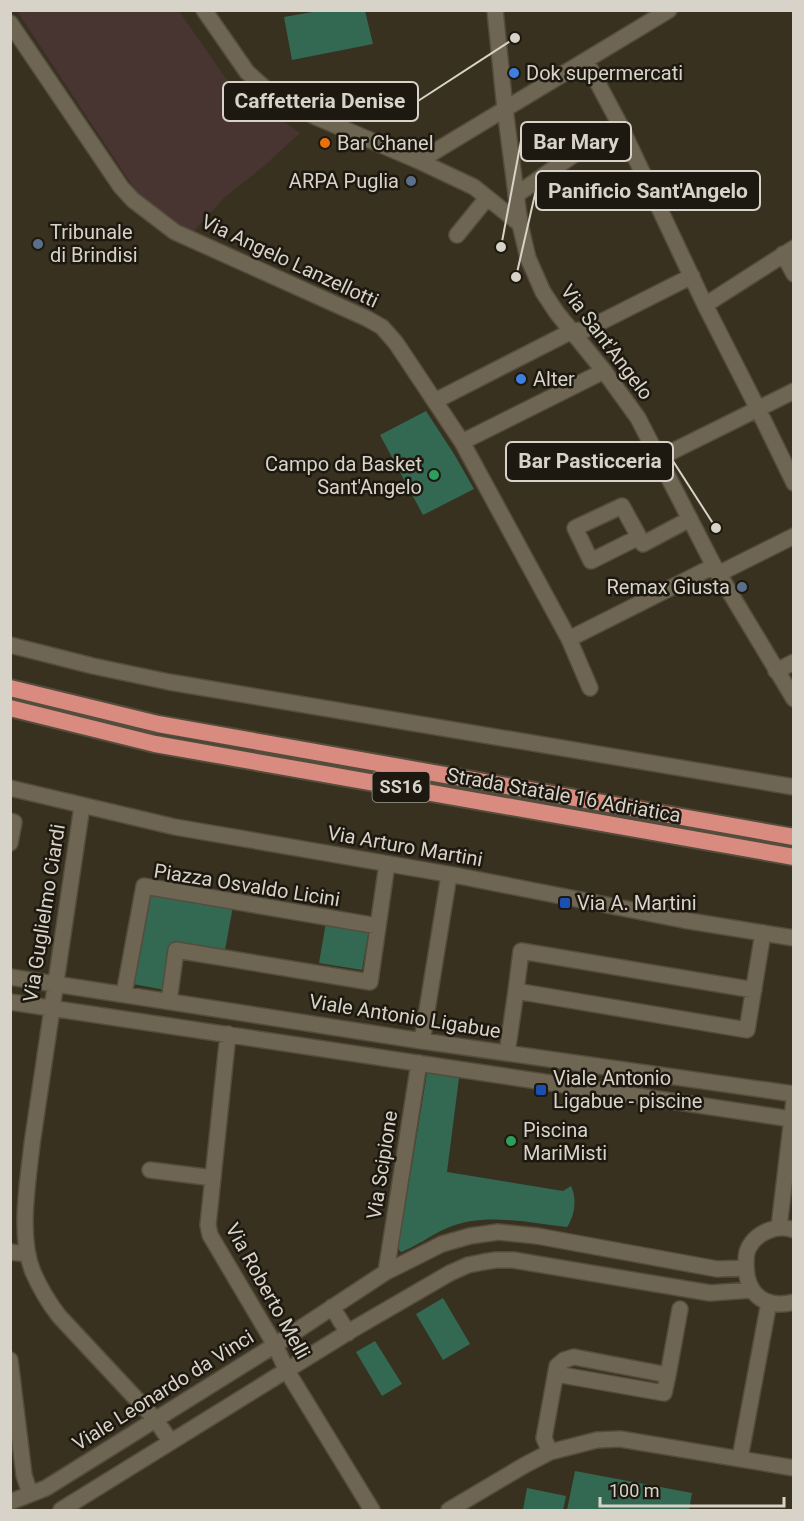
<svg xmlns="http://www.w3.org/2000/svg" width="804" height="1521" font-family="Roboto,sans-serif">
	<style>
		.education { fill: #483431 }
		.green { fill: #336952 }
		.lines { fill: none; stroke-linecap: round; stroke-linejoin: round }
		.minor-casing { stroke: #544d3d; stroke-width: 18 }
		.tertiary-casing { stroke: #544d3d; stroke-width: 18 }
		.trunk-casing { stroke: #544d3d; stroke-width: 20 }
		.minor { stroke: #6e6652; stroke-width: 15 }
		.tertiary { stroke: #6e6652; stroke-width: 15 }
		.trunk { stroke: #d88b7e; stroke-width: 16 }
		.shop-dot { fill: #3f7fe0; stroke: #1d1911; stroke-width: 2 }
		.food-dot { fill: #e8710a; stroke: #1d1911; stroke-width: 2 }
		.service-dot { fill: #5c6f8a; stroke: #1d1911; stroke-width: 2 }
		.leisure-dot { fill: #2e9e5b; stroke: #1d1911; stroke-width: 2 }
		.transit-dot { fill: #1a4fb4; stroke: #1d1911; stroke-width: 2 }
		.labels { text-anchor: middle; stroke-width: 5; stroke-linejoin: round; paint-order: stroke }
		.shield { fill: #1d1911; stroke: #a09b91; stroke-width: 1.5 }
		.shield-label { font-size: 18px; font-weight: bold; fill: #d8d3c8 }
		.poi-label { font-size: 20px; fill: #d8d3c8; stroke: #1d1911; text-anchor: start }
		.street-label { font-size: 20px; fill: #d8d3c8; stroke: #1d1911 }
		.leader { fill: none; stroke: #d8d3c8; stroke-width: 2 }
		.callout-dot { fill: #d8d3c8; stroke: #1d1911; stroke-width: 2 }
		.callout { fill: #1d1911; stroke: #d8d3c8; stroke-width: 2 }
		.callout-label { font-size: 21px; text-anchor: middle; font-weight: bold; fill: #d8d3c8 }
	</style>
	<rect width="100%" height="100%" fill="#38311f"/>
	<path class="education" d="M17,11H179L227,80L300,133L264,166L224,198L192,233L138,194Z"/>
	<path class="green" d="M318,11H365L373,44L292,60L284,17Z
		M426,411L454,454L474,489L423,515L380,435Z
		M149,891L233,906L225,950L174,941L165,990L133,984Z
		M326,922L369,929L362,970L319,963Z
		M427,1073L459,1078L447,1172L563,1191L571,1186C577,1198 575,1216 567,1227C528,1223 485,1212 447,1228C431,1235 417,1246 401,1252L399,1250V1243Z
		M443,1298L470,1344L443,1360L416,1314Z
		M375,1341L402,1384L382,1396L356,1352Z
		M575,1471L692,1493L689,1510H567Z
		M527,1488L566,1496L563,1510H523Z"/>
	<g class="lines">
		<g class="minor-casing">
			<path id="minor" d="M204,10L247,72L268,91L316,117L419,161L474,187L520,224
				M10,23L121,187L133,200L175,232L366,318L382,327L396,343L462,442L569,639L590,688
				M586,61L619,123L705,305L758,409L794,483
				M419,161L669,10
				M516,195L619,123
				M457,235L487,198
				M783,254L794,274
				M705,305L794,248
				M435,401L572,331L585,330L692,276
				M462,442L604,371
				M659,458L794,391
				M639,537L591,561L575,528L622,506L643,544L690,519
				M718,574L794,536
				M569,639L714,566
				M776,671L794,662
				M82,806L32,1144C28,1182 18,1236 33,1272C40,1288 49,1303 59,1316L155,1419L171,1442
				M10,821L14,822L10,843
				M10,977L422,1041L794,1094
				M516,991L521,951L754,990
				M124,994L144,886L378,926
				M169,1001L176,950L370,982L387,864
				M10,1002L791,1119
				M228,1034L208,1225L210,1235L275,1345L287,1371L372,1510
				M422,1041L449,875
				M507,1053L516,991L747,1030L763,933
				M150,1170L213,1178
				M794,1230C776,1223 753,1234 747,1252C745,1260 746,1268 747,1276C752,1300 771,1308 794,1302
				M10,1252L28,1254
				M386,1272L419,1063
				M332,1307L348,1333
				M10,1360L24,1475L30,1494
				M556,1374L664,1393L668,1375
				M550,1452L544,1438L557,1366L564,1360L574,1357L668,1375L680,1309
				M740,1458L769,1302
				M10,1502L46,1488L275,1345L386,1272L442,1244L470,1236L498,1232L537,1236L717,1269L746,1268
				M61,1510L350,1331L450,1273L468,1265L483,1262L496,1260H513L710,1293L752,1290
				M449,1510L525,1465L550,1452L597,1440L620,1439L794,1468"/>
		</g>
		<g class="tertiary-casing">
			<path id="tertiary" d="M495,10L505,109L520,224L528,258L543,292L557,313L604,371L638,418L714,566L794,699
				M10,645L93,666L169,682L794,787
				M10,788L175,827L459,876L683,920L794,938
				M779,1227L794,1101"/>
		</g>
		<g class="trunk-casing">
			<path id="trunk" d="M10,688L158,724L794,837
				M10,708L155,744L794,857"/>
		</g>
		<use href="#minor" class="minor"/>
		<use href="#tertiary" class="tertiary"/>
		<use href="#trunk" class="trunk"/>
	</g>
	<g class="shop-dot">
		<circle cx="514" cy="73" r="6"/>
		<circle cx="521" cy="379" r="6"/>
	</g>
	<circle class="food-dot" cx="325" cy="143" r="6"/>
	<g class="service-dot">
		<circle cx="411" cy="181" r="6"/>
		<circle cx="38" cy="244" r="6"/>
		<circle cx="742" cy="587" r="6"/>
	</g>
	<g class="leisure-dot">
		<circle cx="434" cy="475" r="6"/>
		<circle cx="511" cy="1141" r="6"/>
	</g>
	<g class="transit-dot">
		<rect x="559" y="897" width="12" height="12" rx="3"/>
		<rect x="535" y="1084" width="12" height="12" rx="3"/>
	</g>
	<g class="labels">
		<rect class="shield" x="372.5" y="772" width="57" height="30" rx="4.5"/>
		<g class="shield-label">
			<text x="401" y="793">SS16</text>
		</g>
		<g class="poi-label">
			<text x="526" y="80">Dok supermercati</text>
			<text x="337" y="150">Bar Chanel</text>
			<text x="399" y="188" text-anchor="end">ARPA Puglia</text>
			<text x="50" y="239">Tribunale<tspan x="50" dy="23">di Brindisi</tspan></text>
			<text x="533" y="386">Alter</text>
			<text x="422" y="471" text-anchor="end">Campo da Basket<tspan x="422" dy="23">Sant'Angelo</tspan></text>
			<text x="730" y="594" text-anchor="end">Remax Giusta</text>
			<text x="577" y="910">Via A. Martini</text>
			<text x="553" y="1085">Viale Antonio<tspan x="553" dy="23">Ligabue - piscine</tspan></text>
			<text x="523" y="1137">Piscina<tspan x="523" dy="23">MariMisti</tspan></text>
		</g>
		<g class="street-label">
			<text transform="translate(290 261) rotate(25)" y="7">Via Angelo Lanzellotti</text>
			<text transform="translate(607 342) rotate(53)" y="7">Via Sant'Angelo</text>
			<text transform="translate(564 795) rotate(10)" y="7">Strada Statale 16 Adriatica</text>
			<text transform="translate(405 846) rotate(10)" y="7">Via Arturo Martini</text>
			<text transform="translate(247 885) rotate(9)" y="7">Piazza Osvaldo Licini</text>
			<text transform="translate(44 913) rotate(-81)" y="7">Via Guglielmo Ciardi</text>
			<text transform="translate(405 1016) rotate(9)" y="7">Viale Antonio Ligabue</text>
			<text transform="translate(382 1165) rotate(-81)" y="7">Via Scipione</text>
			<text transform="translate(268 1291) rotate(61)" y="7">Via Roberto Melli</text>
			<text transform="translate(163 1390) rotate(-32)" y="7">Viale Leonardo da Vinci</text>
		</g>
	</g>
	<path class="leader" d="M515 38L418 101M501 247L521 141M516 277L536 190M716 528L673 461"/>
	<g class="callout-dot">
		<circle cx="515" cy="38" r="6"/>
		<circle cx="501" cy="247" r="6"/>
		<circle cx="516" cy="277" r="6"/>
		<circle cx="716" cy="528" r="6"/>
	</g>
	<g class="callout">
		<rect x="223" y="82" width="195" height="39" rx="6"/>
		<rect x="521" y="122" width="110" height="39" rx="6"/>
		<rect x="536" y="171" width="224" height="39" rx="6"/>
		<rect x="506" y="442" width="167" height="39" rx="6"/>
	</g>
	<g class="callout-label">
		<text x="320" y="108">Caffetteria Denise</text>
		<text x="576" y="149">Bar Mary</text>
		<text x="648" y="198">Panificio Sant'Angelo</text>
		<text x="590" y="468">Bar Pasticceria</text>
	</g>
	<rect width="804" height="1521" fill="none" stroke="#d8d3c8" stroke-width="24"/>
	<path d="M600 1497v9h184v-9" fill="none" stroke="#d8d3c8" stroke-width="3"/>
	<text x="609" y="1497" font-size="18" fill="#d8d3c8" stroke="#1d1911" stroke-width="4.5" paint-order="stroke">100 m</text>
</svg>
